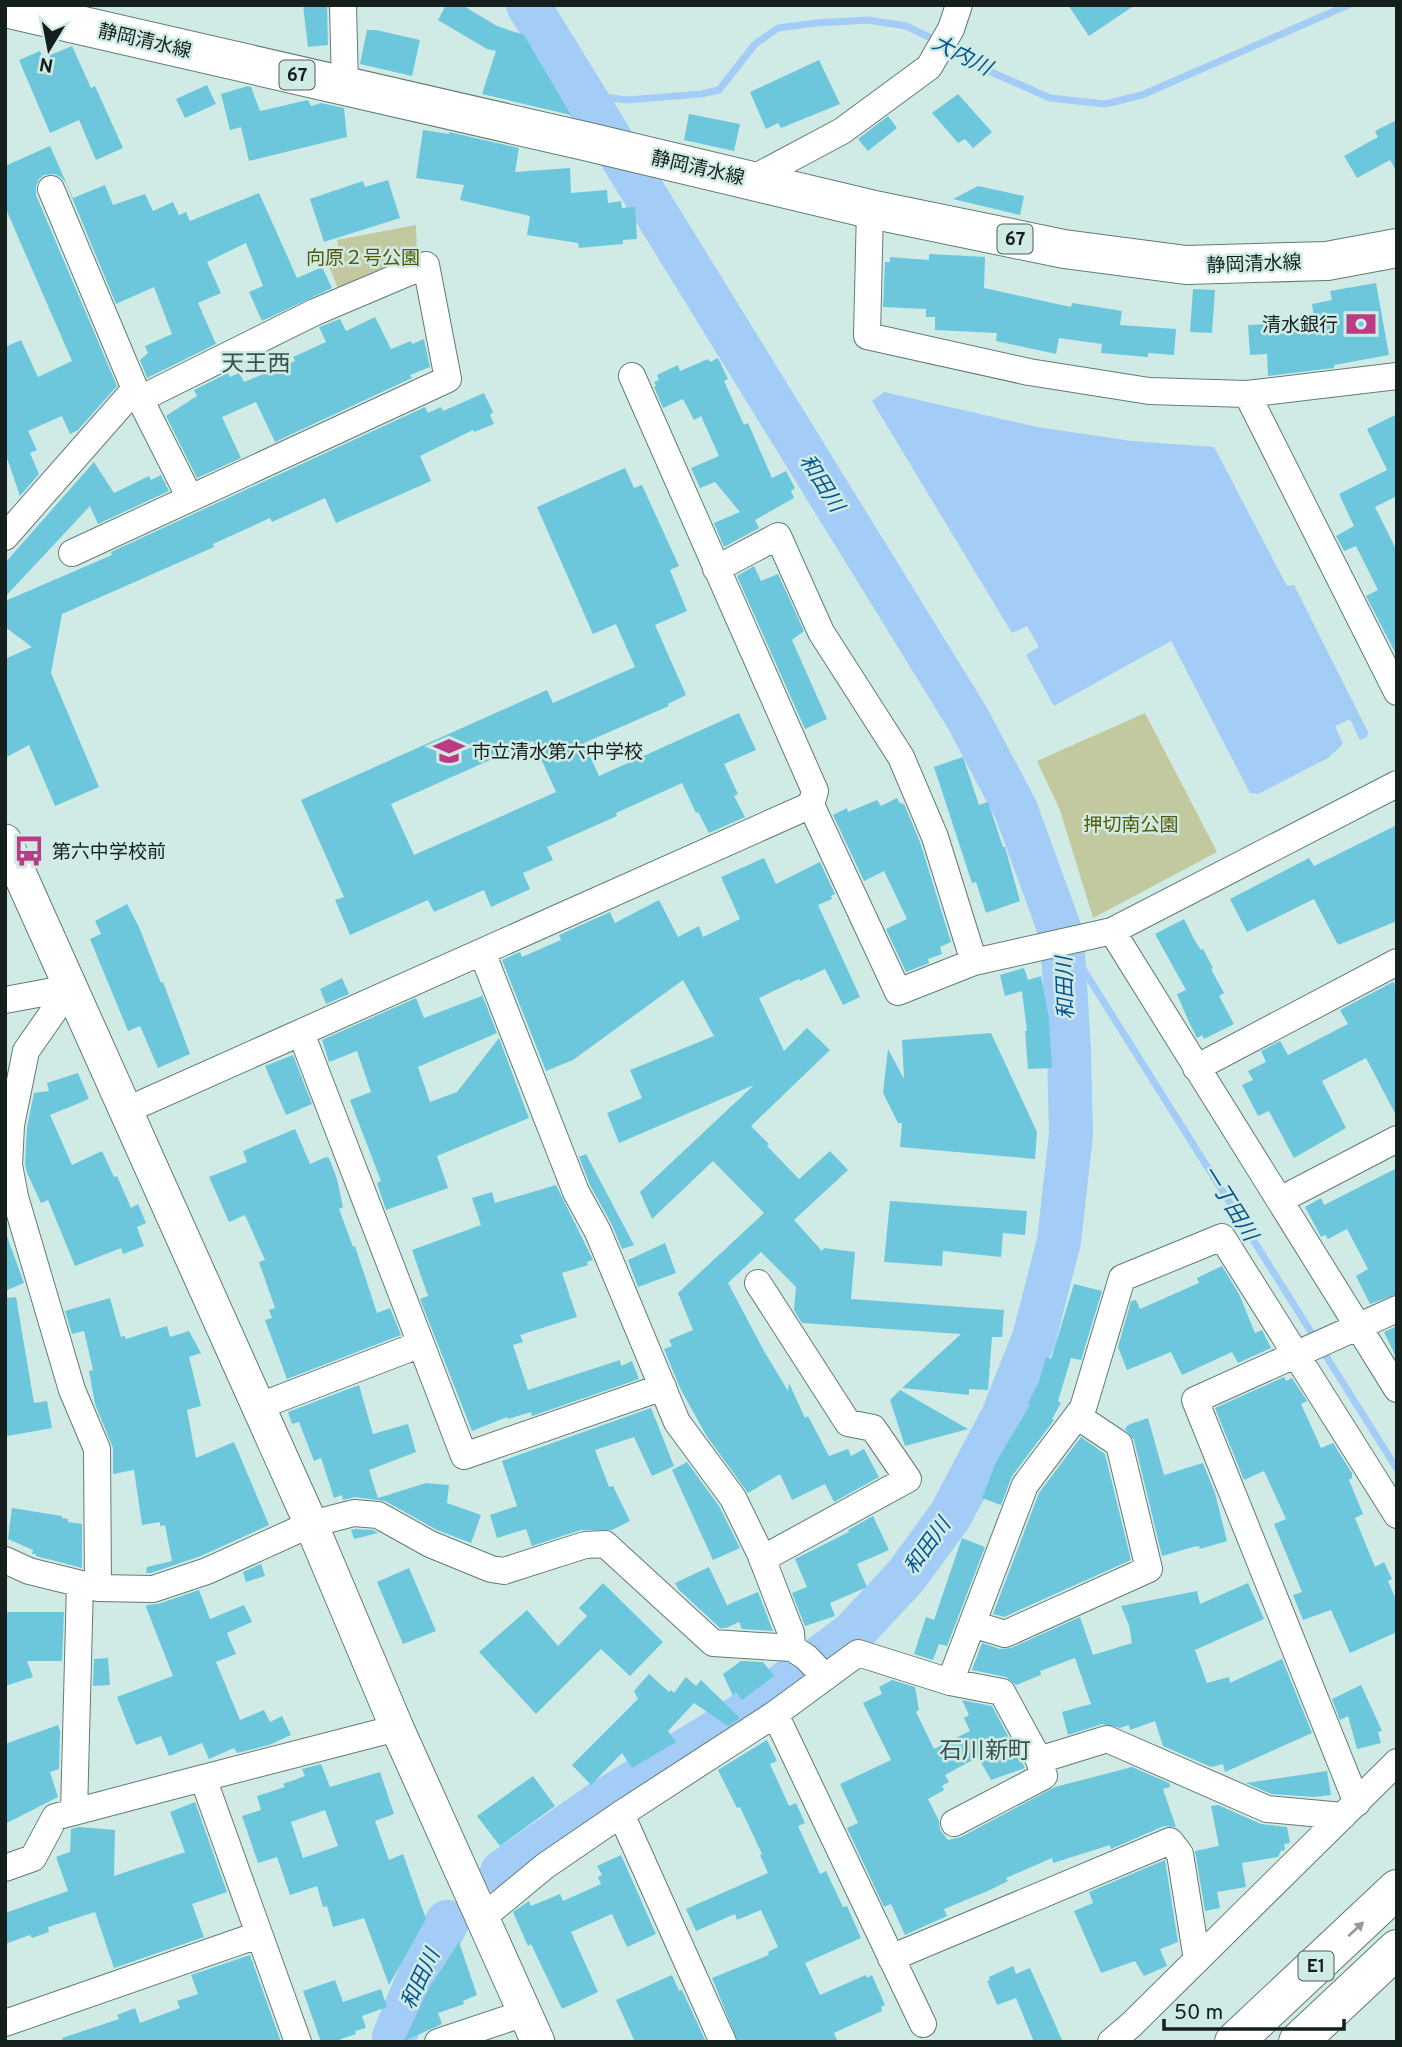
<svg xmlns="http://www.w3.org/2000/svg" width="1402" height="2047" font-family="Overpass,'Noto Sans JP',sans-serif">
	<style>
		.green { fill: #c2c99f }
		.water { fill: #a3ccf6 }
		.lines { fill: none; stroke-linecap: round; stroke-linejoin: round }
		.stream { stroke: #a3ccf6; stroke-width: 7 }
		.river { stroke: #a3ccf6; stroke-width: 44 }
		.building { fill: #6cc7dd; fill-rule: evenodd }
		.minor-casing { stroke: #637b76; stroke-width: 28 }
		.tertiary-casing { stroke: #637b76; stroke-width: 35 }
		.primary-casing { stroke: #637b76; stroke-width: 40 }
		.motorway-casing { stroke: #637b76; stroke-width: 40 }
		.minor { stroke: #fff; stroke-width: 26 }
		.tertiary { stroke: #fff; stroke-width: 33 }
		.primary { stroke: #fff; stroke-width: 38 }
		.motorway { stroke: #fff; stroke-width: 38 }
		.oneway { fill: #969a99 }
		.labels { text-anchor: middle; stroke-width: 5; stroke-linejoin: round; paint-order: stroke }
		.shield { fill: #d0ebe5; stroke: #4d5c59; stroke-width: 2 }
		.shield-label { font-size: 18px; font-weight: bold; fill: #151f1d }
		.street-label { font-size: 19px; fill: #151f1d; stroke: #d0ebe5 }
		.park-label { font-size: 19px; fill: #535a06; stroke: #d0ebe5 }
		.poi-label { font-size: 19px; fill: #151f1d; stroke: #d0ebe5; text-anchor: start }
		.water-label { font-size: 21px; font-style: italic; fill: #005491; stroke: #d0ebe5 }
		.quarter-label { font-size: 23px; fill: #3a514d; stroke: #d0ebe5 }
	</style>
	<rect width="100%" height="100%" fill="#d0ebe5"/>
	<path class="green" d="M416,225L417,256L339,291L326,259L340,255L337,240Z
		M1145,713L1217,852L1093,918L1060,810L1037,761Z"/>
	<path class="water" d="M884,392L1037,427L1132,441L1214,447L1287,586L1294,585L1368,732L1367,737L1360,740L1350,719L1335,726L1343,744L1328,758L1258,794L1250,793L1171,641L1054,706L1026,655L1039,647L1027,626L1012,633L872,401Z"/>
	<g class="lines">
		<path class="stream" d="M948,46L989,71L1050,98L1105,104L1142,95L1348,5
			M582,94L627,100L701,94L719,90L755,44L778,28L816,23L868,20L906,26L937,41
			M1068,945L1397,1469"/>
		<path class="river" d="M502,1872L599,1804L743,1715L853,1633L906,1576L950,1516L1003,1416L1034,1338L1059,1241L1071,1134L1069,1050L1062,936L1016,810L968,719L528,5
			M394,2037L421,1972L447,1922"/>
	</g>
	<path class="building" d="M303,5H327L328,45L308,47Z
		M446,5H462L497,26L524,35L571,115L482,94L496,51L487,49L438,20Z
		M1068,5H1135L1089,36Z
		M367,30H376L420,40L412,76L360,64Z
		M72,46L91,88L95,86L123,148L96,160L79,120L50,133L19,60L40,51L43,58Z
		M819,60L840,104L781,128L778,123L766,129L750,92Z
		M207,85L216,104L185,118L176,99Z
		M248,86L251,87L260,111L308,100L311,106L321,103L344,108L347,137L249,161L241,127L230,130L221,94Z
		M958,94L992,132L973,148L965,139L958,143L932,113Z
		M689,114L740,124L734,151L684,140Z
		M888,116L897,128L868,151L858,139Z
		M1397,120V172L1390,160L1357,178L1344,156L1378,137L1375,131Z
		M423,130L449,134V132L519,148L515,172L570,168L571,193L607,190L608,203L621,201L622,208L635,207L637,239L623,240V244L579,248L578,243L527,235L530,216L460,200L464,185L416,178Z
		M50,146L73,198L105,185L113,205L145,194L153,211L173,202L179,215L186,212L190,221L259,193L297,278L322,267L332,288L262,321L249,292L263,286L246,243L207,262L221,293L198,303L216,344L147,378L140,360L148,353L145,346L172,334L154,287L116,304L66,183L61,177L54,174L44,175L39,179L36,186V195L117,386L78,430L70,434L62,416L28,431L37,450L30,453L39,474L20,496L5,452V347L21,340L38,377L72,361L5,207V166Z
		M388,180L400,218L324,242L310,199L363,181L365,187Z
		M978,186L1024,196L1020,215L953,199Z
		M929,254L985,257L984,288L1071,307L1072,303L1122,311L1120,325L1176,329L1174,355L1148,353V357L1101,353L1102,344L1059,338L1056,354L996,341L997,333L935,330V317H926V309L883,307L885,262H890V257L929,260Z
		M1376,283L1389,355L1334,365V368L1268,376L1267,354L1250,355L1248,325L1271,324V321L1314,318L1312,304L1332,300L1330,291Z
		M1193,289L1215,290L1212,333L1190,332Z
		M375,317L391,349L411,341L412,344L424,339L430,367L410,375L412,378L275,442L256,402L222,417L241,458L197,478L166,416L197,396L194,390L228,373L230,377L239,373L244,382L295,361L293,357L326,342L319,327L322,326L340,319L346,331Z
		M718,358L728,379L724,381L744,425L748,423L772,478L786,471L795,488L791,491L794,498L755,520L759,528L724,547L714,523L740,512L715,482L700,488L691,468L719,456L701,416L694,420L683,399L663,408L654,387L656,386L654,382L659,380L657,375L678,365L680,371L708,359L710,362Z
		M484,393L493,412L490,415L494,424L474,432L473,430L420,456L431,481L336,523L325,498L272,522L270,518L213,544L214,547L62,614L51,673L99,787L55,806L29,745L5,758V659L32,647L5,627V601L112,555L111,552L425,407L428,413L441,407L443,411Z
		M1397,414V496L1375,507L1397,551V656L1366,596L1378,590L1356,546L1344,551L1336,536L1354,526L1339,494L1387,470L1367,429Z
		M94,462L114,493L149,476L151,480L161,475L169,491L98,524L90,506L5,597V563Z
		M625,468L634,488L642,485L679,566L670,570L687,611L655,625L686,695L668,704L669,706L584,743L599,776L739,713L756,750L724,764L738,794L734,796L745,817L709,833L698,812L696,813L682,783L616,813L617,816L547,847L553,860L523,873L530,889L491,907L484,890L434,912L428,900L350,935L335,900L344,897L301,800L547,690L553,703L635,667L616,624L593,634L537,507ZM533,741L556,792L414,855L391,804Z
		M754,566L761,581L778,574L804,631L792,640L827,719L805,729L737,576Z
		M963,757L979,805L988,802L1003,847H1005L1020,901L986,913L976,882L972,883L934,767Z
		M897,798L900,803L904,804L920,842L951,942L940,947L942,954L928,959L929,963L906,972L886,929L907,919L884,871L864,881L833,815L847,808L848,812L877,800L881,806Z
		M1397,825V921L1338,945L1314,899L1247,932L1230,899L1309,858L1314,866Z
		M764,858L776,884L820,862L835,894L831,896L832,899L818,905L860,997L843,1005L825,969L800,981L799,979L759,998L784,1051L807,1028L830,1050L751,1126L769,1144L767,1146L799,1179L830,1151L848,1170L794,1220L822,1251L824,1248L855,1252L851,1299L1004,1310L1002,1337H992L988,1390L969,1389V1395L902,1388L961,1334L802,1323L794,1310L796,1287L761,1252L728,1283L764,1351L788,1391L789,1383L805,1418L808,1416L829,1456L848,1449L851,1456L864,1449L879,1477L834,1502L825,1484L792,1500L780,1474L748,1493L706,1435L680,1388L664,1349L672,1346L669,1340L693,1330L678,1293L764,1213L713,1161L652,1219L640,1192L754,1085L619,1143L607,1113L642,1098L630,1070L714,1036L683,980L573,1060L546,1071L502,960L520,952L522,957L561,940L559,935L610,912L615,923L659,900L678,937L699,926L703,937L740,919L721,877Z
		M127,904L139,927L161,983L163,982L190,1054L158,1068L140,1026L128,1031L90,939L101,934L95,921Z
		M1184,919L1195,941L1201,950L1203,949L1213,968L1211,969L1224,993L1219,996L1234,1024L1204,1039L1202,1035L1197,1038L1188,1020L1177,994L1186,990L1155,934Z
		M1024,968L1028,980L1041,976L1049,1019L1052,1068L1028,1069L1025,1031H1027L1022,991L1005,996L1000,975Z
		M342,978L349,994L326,1004L320,989Z
		M1393,982L1397,988V1117L1366,1058L1322,1081L1346,1128L1294,1158L1269,1111L1258,1116L1242,1085L1253,1080L1248,1071L1266,1062L1261,1051L1280,1041L1288,1055L1348,1024L1340,1010Z
		M481,992L497,1033L418,1067L430,1102L457,1092L499,1038L529,1118L437,1156L448,1188L386,1210L377,1183L381,1181L350,1100L371,1092L357,1051L329,1062L322,1040L416,998L424,1018L482,996Z
		M991,1033L1037,1132L1035,1159L900,1147L902,1123H898L883,1093L888,1049L904,1079L902,1040Z
		M293,1055L312,1104L286,1115L265,1066Z
		M78,1073L89,1099L50,1115L72,1165L102,1151L114,1177L117,1176L131,1208L138,1204L146,1223L137,1227L144,1246L123,1254L121,1248L75,1266L48,1200L41,1203L27,1173L25,1164L27,1127L34,1093L49,1091L47,1083Z
		M295,1129L310,1164L326,1157L329,1158L337,1179L343,1207L339,1209L353,1247L355,1246L377,1313L390,1308L401,1335L287,1379L265,1320L272,1318L269,1310L275,1308L259,1262L265,1260L245,1215L229,1222L209,1177L247,1162L243,1151Z
		M586,1154L634,1245L622,1249L612,1225L590,1185L579,1157Z
		M1397,1168V1294L1370,1304L1356,1276L1368,1269L1347,1229L1328,1239L1325,1235L1321,1237L1305,1207L1321,1198L1324,1205Z
		M556,1185L593,1260L587,1262L588,1265L562,1273L577,1317L520,1335L523,1342L513,1345L528,1390L620,1360L621,1366L632,1361L639,1379L532,1416L531,1412L508,1419L507,1417L472,1431L420,1299L428,1296L412,1250L481,1225L472,1198L492,1192L495,1203Z
		M890,1201L1027,1211L1025,1235L1003,1233L1001,1257L943,1251L942,1266L884,1262Z
		M5,1231L24,1283L5,1291Z
		M665,1243L676,1273L638,1287L628,1260Z
		M1222,1266L1239,1294L1255,1333L1262,1330L1271,1348L1238,1363L1232,1352L1182,1375L1171,1352L1127,1370L1118,1347L1131,1301L1136,1300L1140,1309L1199,1283L1197,1278Z
		M1074,1284L1102,1291L1081,1360L1071,1358L1058,1401L1061,1403L1052,1419L1054,1420L1012,1476L1001,1505L982,1498L996,1462L1030,1405L1028,1403L1039,1382L1046,1357L1051,1359Z
		M16,1297L34,1403L47,1401L52,1428L7,1436L5,1425V1298Z
		M110,1298L121,1337L125,1336L126,1339L167,1326L170,1337L189,1331L201,1353L189,1357L201,1406L187,1410L196,1458L234,1442L269,1525L201,1556L151,1573H146L147,1567L172,1561L165,1525L160,1526V1522L142,1525L134,1470L113,1474V1448L95,1404L89,1371L93,1370L84,1331L72,1334L65,1311Z
		M1397,1326V1359L1384,1332Z
		M1284,1377L1286,1381L1292,1378L1307,1401L1301,1404L1321,1448L1333,1443L1352,1473V1478L1349,1480L1363,1514L1355,1518L1375,1567L1384,1562L1392,1579L1388,1581L1397,1602V1632L1350,1653L1331,1610L1303,1620L1293,1595L1302,1592L1274,1524L1286,1519L1264,1471L1244,1480L1215,1408Z
		M359,1385L373,1434L408,1424L416,1452L369,1470L378,1498L426,1483L449,1485L447,1503L481,1515L471,1543L437,1530L385,1501L355,1497L343,1500L342,1495L334,1498L321,1458L314,1461L299,1422L292,1424L288,1412Z
		M900,1390L968,1429L905,1446L890,1400Z
		M651,1408L674,1466L652,1476L634,1437L595,1450L609,1487L613,1486L630,1521L612,1530H581L532,1546L526,1529L497,1538L490,1515L517,1506L502,1461Z
		M1148,1418L1164,1475L1203,1463L1215,1493L1227,1541L1200,1549L1199,1546L1193,1547L1162,1556L1134,1440L1125,1429L1128,1425Z
		M1081,1437L1105,1454L1131,1560L1004,1617L993,1614L1039,1493Z
		M687,1462L719,1506L740,1548L713,1560L672,1470Z
		M12,1508L62,1516V1518L68,1519V1522L82,1524V1568L36,1556V1554H32L33,1550L8,1539Z
		M873,1516L889,1550L857,1564L867,1587L830,1603L835,1616L805,1626L792,1593L807,1587L795,1559L849,1532L848,1530Z
		M355,1529L373,1530L378,1533L354,1539L351,1530Z
		M962,1538L985,1547L947,1646L939,1644L933,1660L914,1654L926,1617L934,1620Z
		M261,1564L265,1576L246,1582L243,1572Z
		M709,1567L727,1605L758,1592L773,1631L742,1629L739,1622L726,1628H720L679,1590L675,1583Z
		M409,1568L436,1631L403,1644L377,1582Z
		M603,1583L663,1642L630,1676L601,1649L536,1714L479,1652L527,1610L558,1646L587,1616L579,1608Z
		M1248,1583L1264,1619L1195,1650L1207,1683L1229,1677L1230,1683L1282,1659L1312,1733L1225,1772L1223,1764L1211,1767L1163,1746L1155,1721L1130,1730L1129,1725L1120,1728L1102,1724L1068,1735L1062,1712L1091,1704L1075,1658L1040,1671L1041,1675L1016,1685L1006,1677L972,1670L982,1643L1000,1649L1011,1648L1080,1617L1093,1655L1132,1643L1129,1625L1121,1606L1197,1591L1200,1604Z
		M199,1590L210,1619L244,1605L252,1622L227,1633L236,1654L216,1662L240,1720L264,1710L270,1722L282,1716L291,1735L269,1745L237,1753L234,1748L209,1759L202,1743L169,1756L161,1736L136,1745L117,1697L173,1676L146,1607L147,1605L158,1604Z
		M5,1612H64L62,1661H27L33,1677L5,1686Z
		M108,1658L110,1685L93,1686L94,1659Z
		M741,1661L763,1662L774,1676L742,1700L736,1692L733,1696L723,1674Z
		M649,1674L669,1692L671,1690L674,1693L686,1677L696,1686L701,1680L740,1718L728,1726L694,1703L668,1731L676,1742L632,1768L622,1753L591,1785L572,1765L638,1699L634,1691Z
		M892,1680L915,1687L919,1710L916,1712L934,1749L970,1731L964,1718L969,1715L962,1700L992,1706L1024,1766L1025,1768L991,1780L978,1757L945,1775L949,1782L942,1786L944,1790L928,1799L939,1821L940,1830L948,1840L961,1837L1055,1787L1132,1767L1169,1783L1170,1787L1163,1789L1176,1827L1164,1826L1111,1849L1110,1845L1053,1863L1052,1858L1006,1878L1008,1881L990,1890L944,1909L947,1916L905,1935L891,1904L884,1907L847,1828L858,1823L840,1784L891,1760L863,1703L882,1694L879,1687Z
		M1361,1685L1382,1731L1378,1732L1381,1743L1357,1749L1348,1716L1340,1720L1332,1699Z
		M58,1725L60,1731L59,1769L50,1772L58,1797L5,1824V1744Z
		M767,1740L777,1761L770,1764L789,1806L796,1803L805,1823L798,1826L820,1874L826,1871L843,1907L847,1906L861,1938L805,1963L820,1995L866,1975L867,1978L872,1975L885,2005L881,2007L882,2011L834,2033L838,2042H738L712,1978L769,1955L768,1952L778,1947L761,1910L737,1920L735,1914L696,1931L686,1909L768,1873L760,1855L762,1854L740,1807L737,1808L718,1770Z
		M321,1764L330,1787L380,1772L394,1814L375,1821L389,1860L403,1854L426,1919L389,1985L364,1918L333,1927L327,1906L323,1907L317,1886L290,1895L277,1857L258,1863L242,1816L261,1810L257,1796L285,1787L283,1784L305,1776L302,1769ZM325,1810L338,1846L303,1858L291,1822Z
		M1327,1771L1331,1795L1314,1797L1271,1794L1246,1783Z
		M533,1776L555,1806L500,1846L477,1816Z
		M195,1802L227,1892L192,1904L204,1937L114,1968L95,1912L48,1927L49,1932L32,1938L30,1935L5,1944V1913L68,1891L56,1857L70,1852L71,1829L79,1827L115,1830L114,1876L185,1852L170,1812Z
		M1218,1805L1261,1824L1287,1827L1290,1843L1284,1844L1285,1850L1281,1851L1278,1857L1242,1863L1246,1887L1217,1892L1220,1908L1205,1911L1195,1851L1219,1846L1211,1806Z
		M621,1855L656,1934L627,1947L612,1914L571,1932L598,1992L562,2009L531,1944L528,1946L513,1912L529,1901L531,1906L560,1894L563,1901L601,1884L598,1877L602,1875L597,1866Z
		M1165,1860L1178,1942L1160,1949L1167,1966L1144,1976L1135,1961L1101,1973L1074,1911L1093,1903L1089,1892Z
		M459,1942L477,1995L463,2001L464,2004L438,2013L442,2024L404,2041L429,1988Z
		M250,1955L281,2042H63L62,2038L119,2019L117,2015L135,2008L140,2023L180,2008L177,2001L198,1994L191,1975Z
		M1013,1966L1016,1974L1030,1968L1063,2042H1034L1016,1998L997,2005L987,1981L990,1980L989,1977Z
		M672,1975L679,1991L682,1990L706,2042H635L616,2000Z
		M335,1980L343,2002L381,1989L387,2007L362,2016L366,2028L355,2031L356,2034L333,2042H321L303,1991Z"/>
	<g class="lines">
		<g class="minor-casing">
			<path id="minor" d="M343,5L345,86
				M752,179L842,131L929,67L951,29L959,5
				M51,189L135,389L190,498
				M870,209L867,336L1029,372L1149,391L1247,394L1397,376
				M632,376L815,791L811,805
				M1247,394L1397,692
				M5,537L135,389
				M72,553L448,379L426,265L315,312L140,399
				M716,569L778,536L821,632L901,757L935,837L974,962
				M1112,931L1397,1389
				M482,952L576,1192L598,1232L677,1422L733,1498L760,1553L791,1633L792,1648L806,1657L825,1677
				M5,1000L70,988L26,1051L11,1125L9,1165L15,1197L72,1390L97,1449L98,1588
				M1196,1068L1397,962
				M127,1110L811,805L898,992L974,962L1112,931L1397,784
				M1280,1200L1397,1139
				M758,1283L848,1423L873,1428L908,1479L762,1559
				M421,1344L464,1456L663,1387
				M257,1407L421,1344L301,1033
				M5,1560L29,1571L98,1588L153,1589L207,1571L311,1524L354,1513L378,1515L430,1544L491,1569L504,1571L585,1545L605,1544L713,1643L792,1648
				M972,1624L1005,1634L1149,1569L1119,1444L1077,1416
				M950,1682L1025,1485L1083,1408L1122,1278L1222,1237L1397,1515
				M775,1714L923,2024
				M1357,1803L1195,1400L1397,1309
				M74,1812L80,1584
				M621,1814L723,2042
				M954,1823L1044,1776L1039,1760
				M5,1868L33,1858L55,1817L203,1778
				M482,1918L545,1866L621,1814L775,1714L858,1653L950,1682L1002,1692L1039,1760L1107,1739L1267,1809L1343,1816
				M891,1958L1170,1841L1180,1854L1197,1960
				M5,2023L258,1935
				M298,2042L203,1778L397,1728
				M438,2042L525,2013
				M1111,2042L1131,2025L1397,1762"/>
		</g>
		<g class="tertiary-casing">
			<path id="tertiary" d="M5,841L311,1524L397,1728L538,2042"/>
		</g>
		<g class="primary-casing">
			<path id="primary" d="M5,8L589,142L870,209L1064,249L1186,265L1327,261L1397,248"/>
		</g>
		<g class="motorway-casing">
			<path id="motorway" d="M1234,2042L1397,1889
				M1298,2042L1397,1949"/>
		</g>
		<use href="#minor" class="minor"/>
		<use href="#tertiary" class="tertiary"/>
		<use href="#primary" class="primary"/>
		<use href="#motorway" class="motorway"/>
	</g>
	<defs><path id="oneway-solid" d="M-6-.8H1V-3.2L6.5 0L1 3.2V.8H-6Z" transform="scale(1.75)"/></defs>
	<use class="oneway" href="#oneway-solid" transform="translate(1356 1929) rotate(-43)"/>
	<defs>
		<g id="bank-bare" transform="scale(2.415)"><path d="M-6-4H6V4H-6ZM0-2.3a2.3 2.3 0 1 0 0 4.6a2.3 2.3 0 1 0 0-4.6Z" fill="#bd3b84" stroke="#d0ebe5" stroke-width="2.5" paint-order="stroke"/></g>
		<g id="school-bare" transform="scale(2.415)"><path d="M0-5L7-2L0 1L-7-2ZM-4 1L0 2.5L4 1V4Q0 6-4 4Z" fill="#bd3b84" stroke="#d0ebe5" stroke-width="2.5" paint-order="stroke"/></g>
		<g id="bus-bare" transform="scale(2.415)"><path d="M-5-6H5V4H4V6H2V4H-2V6H-4V4H-5ZM-3.5-4V0h7V-4ZM-3.5 1.2v1.5H-2V1.2ZM2 1.2v1.5H3.5V1.2Z" fill="#bd3b84" stroke="#d0ebe5" stroke-width="2.5" paint-order="stroke"/></g>
	</defs>
	<g fill-rule="evenodd">
		<use href="#bank-bare" x="1361" y="324"/>
		<use href="#school-bare" x="449" y="751"/>
		<use href="#bus-bare" x="29" y="851"/>
	</g>
	<g class="labels">
		<g class="shield">
			<rect x="279.5" y="60.5" width="35" height="29" rx="5"/>
			<rect x="997.5" y="224.5" width="35" height="29" rx="5"/>
			<rect x="1298.5" y="1951.5" width="35" height="29" rx="5"/>
		</g>
		<g class="shield-label">
			<text x="297" y="81">67</text>
			<text x="1015" y="245">67</text>
			<text x="1316" y="1972">E1</text>
		</g>
		<g class="street-label">
			<text transform="translate(145 40) rotate(13)" y="7">静岡清水線</text>
			<text transform="translate(698 167) rotate(13)" y="7">静岡清水線</text>
			<text transform="translate(1254 263) rotate(-2)" y="7">静岡清水線</text>
		</g>
		<g class="park-label">
			<text x="363" y="264">向原２号公園</text>
			<text x="1131" y="831">押切南公園</text>
		</g>
		<g class="poi-label">
			<text x="1338" y="331" text-anchor="end">清水銀行</text>
			<text x="472" y="758">市立清水第六中学校</text>
			<text x="52" y="858">第六中学校前</text>
		</g>
		<g class="water-label">
			<text transform="translate(962 55) rotate(27)" y="7">大内川</text>
			<text transform="translate(822 483) rotate(58)" y="7">和田川</text>
			<text transform="translate(1065 988) rotate(-92)" y="7">和田川</text>
			<text transform="translate(1230 1203) rotate(58)" y="7">一丁田川</text>
			<text transform="translate(927 1546) rotate(-54)" y="7">和田川</text>
			<text transform="translate(420 1979) rotate(-65)" y="7">和田川</text>
		</g>
		<g class="quarter-label">
			<text x="256" y="371">天王西</text>
			<text x="985" y="1758">石川新町</text>
		</g>
	</g>
	<rect width="1402" height="2047" fill="none" stroke="#151f1d" stroke-width="14"/>
	<g transform="translate(49 49) rotate(190)" stroke="#d0ebe5" stroke-width="5" paint-order="stroke">
	<path d="M0-5L12 26L0 18L-12 26Z" fill="#151f1d"/>
	<text y="-10" font-size="19" font-weight="bold" text-anchor="middle" fill="#151f1d">N</text>
	</g>
	<path d="M1164 2019v10h180v-10" fill="none" stroke="#151f1d" stroke-width="3.5"/>
	<text x="1174" y="2019" font-size="21" fill="#151f1d" stroke="#d0ebe5" stroke-width="5" paint-order="stroke">50 m</text>
</svg>
